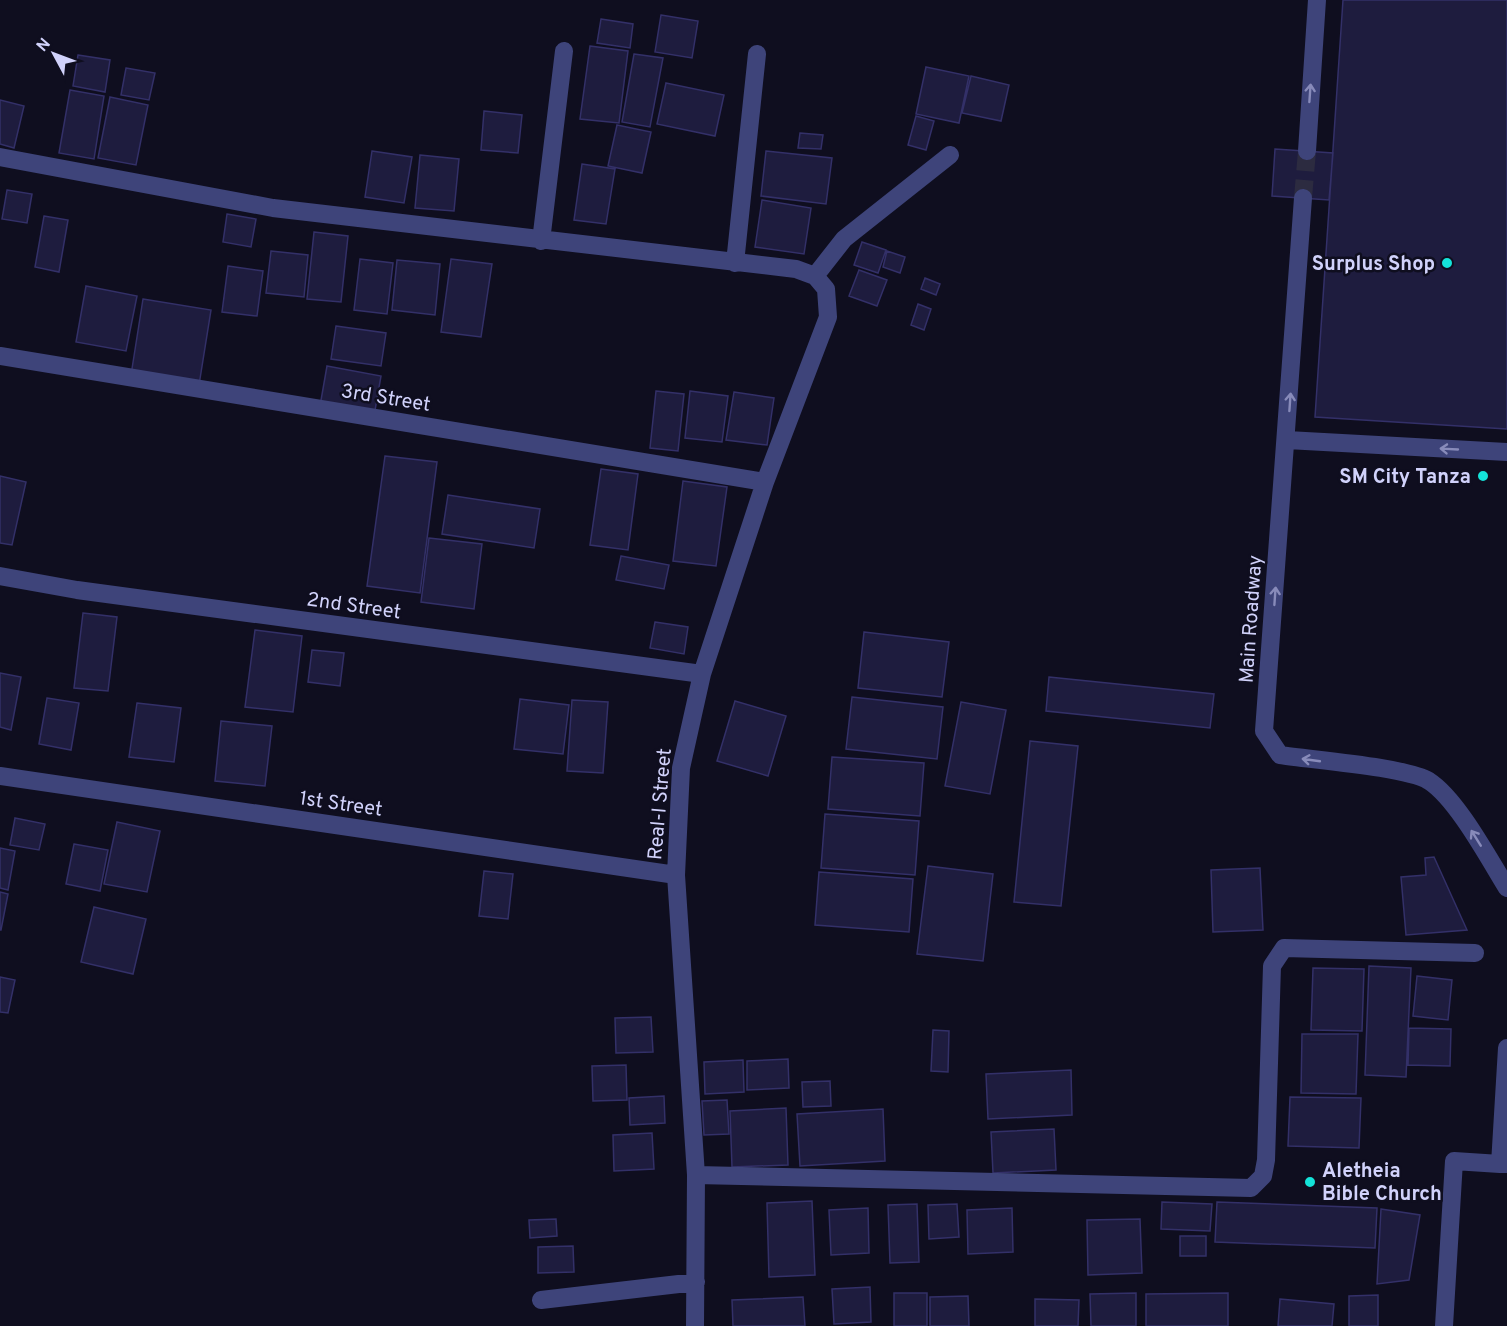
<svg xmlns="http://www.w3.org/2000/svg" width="1507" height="1326" font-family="Overpass,sans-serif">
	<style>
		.building { fill: #1e1c3e; stroke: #333068; stroke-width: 1.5 }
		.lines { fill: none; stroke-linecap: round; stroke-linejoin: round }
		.minor-tunnel { stroke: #2c2b40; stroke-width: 18; stroke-dasharray: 18 9; stroke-linecap: butt }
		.minor { stroke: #3e447a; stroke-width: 18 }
		.oneway { stroke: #888bba }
		.poi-dot { fill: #14e3d9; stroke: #0f0e1f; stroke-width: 2 }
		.labels { text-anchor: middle; stroke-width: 5; stroke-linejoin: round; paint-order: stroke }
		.poi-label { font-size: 20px; font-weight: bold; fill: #d1d2fb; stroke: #0f0e1f; text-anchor: end }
		.street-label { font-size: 20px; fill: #d1d2fb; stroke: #0f0e1f }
	</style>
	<rect width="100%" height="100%" fill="#0f0e1f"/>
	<path class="building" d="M1343,0H1507V429L1315,417Z
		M661,15L698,21L692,58L655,52Z
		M601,19L633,24L630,48L597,43Z
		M590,46L628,51L619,123L580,119Z
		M634,54L663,58L650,127L622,122Z
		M78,55L110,60L105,92L73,86Z
		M926,67L969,76L959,123L916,114Z
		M126,68L155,73L149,100L121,95Z
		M971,76L1009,85L1001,121L962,113Z
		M666,83L724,95L715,136L657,124Z
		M70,90L104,96L94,159L59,153Z
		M110,97L148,105L136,165L98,158Z
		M0,100L24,106L14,148L0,144Z
		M484,111L522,115L518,153L481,150Z
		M916,116L934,121L926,150L908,145Z
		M617,125L651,132L642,173L608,166Z
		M800,133L823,135L821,149L798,148Z
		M1275,149L1333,153L1329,200L1272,196Z
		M372,151L412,157L404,203L365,197Z
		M766,151L832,158L826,204L761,196Z
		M420,155L459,159L454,211L415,208Z
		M582,164L615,169L606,224L574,220Z
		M7,190L32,194L27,223L2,219Z
		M762,200L811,208L804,254L755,247Z
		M227,214L256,219L251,247L223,242Z
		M44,216L68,220L59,272L35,267Z
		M314,232L348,236L341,302L307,299Z
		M862,242L886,250L878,273L854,265Z
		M271,251L308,255L304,297L266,293Z
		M887,251L905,257L900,273L883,267Z
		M360,259L393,263L387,314L354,310Z
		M451,259L492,264L481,337L441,332Z
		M397,260L440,264L435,315L392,310Z
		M228,266L263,271L257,316L222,312Z
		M859,270L887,280L877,306L849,296Z
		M925,278L940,284L936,295L921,289Z
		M86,286L137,296L126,351L76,342Z
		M143,299L211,310L199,385L131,375Z
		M918,304L931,309L924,330L911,325Z
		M336,326L386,333L381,366L331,359Z
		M327,366L381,376L374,416L320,406Z
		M656,391L684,394L678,451L650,448Z
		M690,391L728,396L722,442L685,438Z
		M734,392L774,398L767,445L726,440Z
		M385,456L437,462L420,593L367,586Z
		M601,469L638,474L628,550L590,545Z
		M0,476L26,482L12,545L0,543Z
		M683,481L727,487L716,566L673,561Z
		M448,495L540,509L534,548L442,534Z
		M429,538L482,544L474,609L421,602Z
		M621,556L669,565L664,589L616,580Z
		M83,613L117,617L108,691L74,688Z
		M655,622L688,627L684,654L650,648Z
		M255,630L302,636L293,712L245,707Z
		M864,632L949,642L942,697L858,688Z
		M312,650L344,653L340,686L308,682Z
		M0,673L21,677L11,730L0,727Z
		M1049,677L1214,694L1210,728L1046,711Z
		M852,697L943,707L937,759L846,749Z
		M47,698L79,703L71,750L39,744Z
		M520,699L569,705L563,754L514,749Z
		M572,700L608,702L603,773L567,771Z
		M735,701L786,716L768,776L717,761Z
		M961,702L1006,710L990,794L945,786Z
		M137,703L181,708L174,762L129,757Z
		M221,721L272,726L265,786L215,781Z
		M1030,741L1078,746L1061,906L1014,902Z
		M832,757L924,763L920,816L828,809Z
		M825,814L919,821L915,875L821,868Z
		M15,818L45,824L39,850L10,845Z
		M117,822L160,831L147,892L104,884Z
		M74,844L108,850L100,891L66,884Z
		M0,848L15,851L8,890L0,888Z
		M1434,857L1467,930L1406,935L1401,877L1426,875L1425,858Z
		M928,866L993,874L983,961L917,954Z
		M1260,868L1263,930L1213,932L1211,870Z
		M484,871L513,874L508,919L479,916Z
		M819,872L913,879L909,932L815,925Z
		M0,892L8,894L1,930H0Z
		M94,907L146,919L133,974L81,962Z
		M1369,966L1411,968L1406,1077L1365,1075Z
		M1313,968L1364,969L1362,1031L1311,1030Z
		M1417,976L1452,980L1448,1020L1413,1016Z
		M0,977L15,980L8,1013L0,1012Z
		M651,1017L653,1052L616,1053L615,1018Z
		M1409,1028L1451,1029L1450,1066L1408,1065Z
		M933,1030L949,1031L948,1072L931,1071Z
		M1302,1034H1358L1356,1094L1301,1093Z
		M788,1059L789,1088L747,1090V1061Z
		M743,1060L744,1092L705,1094L704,1062Z
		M626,1065L627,1100L593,1101L592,1066Z
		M1071,1070L1072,1115L988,1119L986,1074Z
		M830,1081L831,1106L803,1107L802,1082Z
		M664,1096L665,1123L630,1125L629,1098Z
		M1290,1097L1361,1098L1359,1148L1288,1146Z
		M727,1100L729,1134L704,1135L702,1101Z
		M786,1108L788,1165L732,1167L730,1111Z
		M883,1109L885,1161L800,1166L797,1114Z
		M1054,1129L1056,1170L993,1173L991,1132Z
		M652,1133L654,1169L614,1171L613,1135Z
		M812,1201L815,1275L769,1277L767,1203Z
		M1162,1202L1212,1204L1210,1231L1161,1229Z
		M1217,1202L1377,1208L1375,1248L1215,1242Z
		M917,1204L919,1262L890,1263L888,1205Z
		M957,1204L959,1237L929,1239L928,1205Z
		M868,1208L869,1253L831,1255L829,1210Z
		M1012,1208L1013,1252L968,1254L967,1210Z
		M1381,1209L1420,1215L1409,1280L1377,1284Z
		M556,1219L557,1236L530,1238L529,1220Z
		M1140,1219L1142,1273L1088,1275L1087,1220Z
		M1180,1236H1206V1256H1180Z
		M573,1246L574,1272L538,1273V1247Z
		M870,1287L871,1322L834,1324L832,1289Z
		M894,1293H927V1326H894Z
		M1136,1293V1326H1091L1090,1294Z
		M1228,1293V1326H1146V1294Z
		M1378,1295V1326H1349V1296Z
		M968,1296L969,1326H930V1297Z
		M803,1297L805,1326H733L732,1300Z
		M1035,1299L1079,1300L1078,1326H1035Z
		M1280,1299L1334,1304L1332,1326H1278Z"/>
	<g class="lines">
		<path class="minor-tunnel" d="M1303,198L1307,151"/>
		<path class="minor" d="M1307,151L1317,0
			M0,157L273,208L796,269L815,276
			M1303,198L1264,731L1280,755C1312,760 1406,767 1429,781C1457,799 1489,859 1507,888
			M541,241L564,51
			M735,263L757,54
			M815,276L844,239L950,155
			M0,356L765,482
			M1287,440L1507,452
			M0,576L77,590L702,674
			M0,776L676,875
			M1507,1048L1500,1164H1507
			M696,1175L1251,1188L1263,1176L1266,1160L1272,966L1284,948L1475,953
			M541,1300L696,1282
			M695,1326L696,1175L676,875L681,768L702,674L765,482L828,317L826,289L815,276
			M1444,1326L1454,1161L1500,1164"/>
	</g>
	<defs><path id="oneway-shaft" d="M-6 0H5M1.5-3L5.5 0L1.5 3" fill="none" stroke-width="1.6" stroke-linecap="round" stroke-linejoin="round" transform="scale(1.5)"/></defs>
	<g class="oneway">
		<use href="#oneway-shaft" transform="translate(1310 93) rotate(-86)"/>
		<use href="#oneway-shaft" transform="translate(1290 402) rotate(-86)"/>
		<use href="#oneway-shaft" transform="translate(1449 449) rotate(-177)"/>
		<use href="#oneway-shaft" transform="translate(1275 596) rotate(-86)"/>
		<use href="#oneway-shaft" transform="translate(1311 760) rotate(-172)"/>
		<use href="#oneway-shaft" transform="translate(1476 838) rotate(-122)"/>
	</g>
	<g class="poi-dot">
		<circle cx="1447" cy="263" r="6"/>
		<circle cx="1483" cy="476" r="6"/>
		<circle cx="1310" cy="1182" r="6"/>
	</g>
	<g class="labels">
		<g class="poi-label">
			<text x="1435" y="270">Surplus Shop</text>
			<text x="1471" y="483">SM City Tanza</text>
			<text x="1322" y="1177" text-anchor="start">Aletheia<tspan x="1322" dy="23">Bible Church</tspan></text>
		</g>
		<g class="street-label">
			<text transform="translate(386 397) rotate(9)" y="7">3rd Street</text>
			<text transform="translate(354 605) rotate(8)" y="7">2nd Street</text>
			<text transform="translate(1250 619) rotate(-86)" y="7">Main Roadway</text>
			<text transform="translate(341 803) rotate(8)" y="7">1st Street</text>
			<text transform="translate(659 804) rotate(-85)" y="7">Real-I Street</text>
		</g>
	</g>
	<g transform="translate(54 54) rotate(311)" stroke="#0f0e1f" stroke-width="4.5" paint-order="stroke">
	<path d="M0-4.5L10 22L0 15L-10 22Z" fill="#d1d2fb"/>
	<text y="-9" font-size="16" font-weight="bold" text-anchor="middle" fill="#d1d2fb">N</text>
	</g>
</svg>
